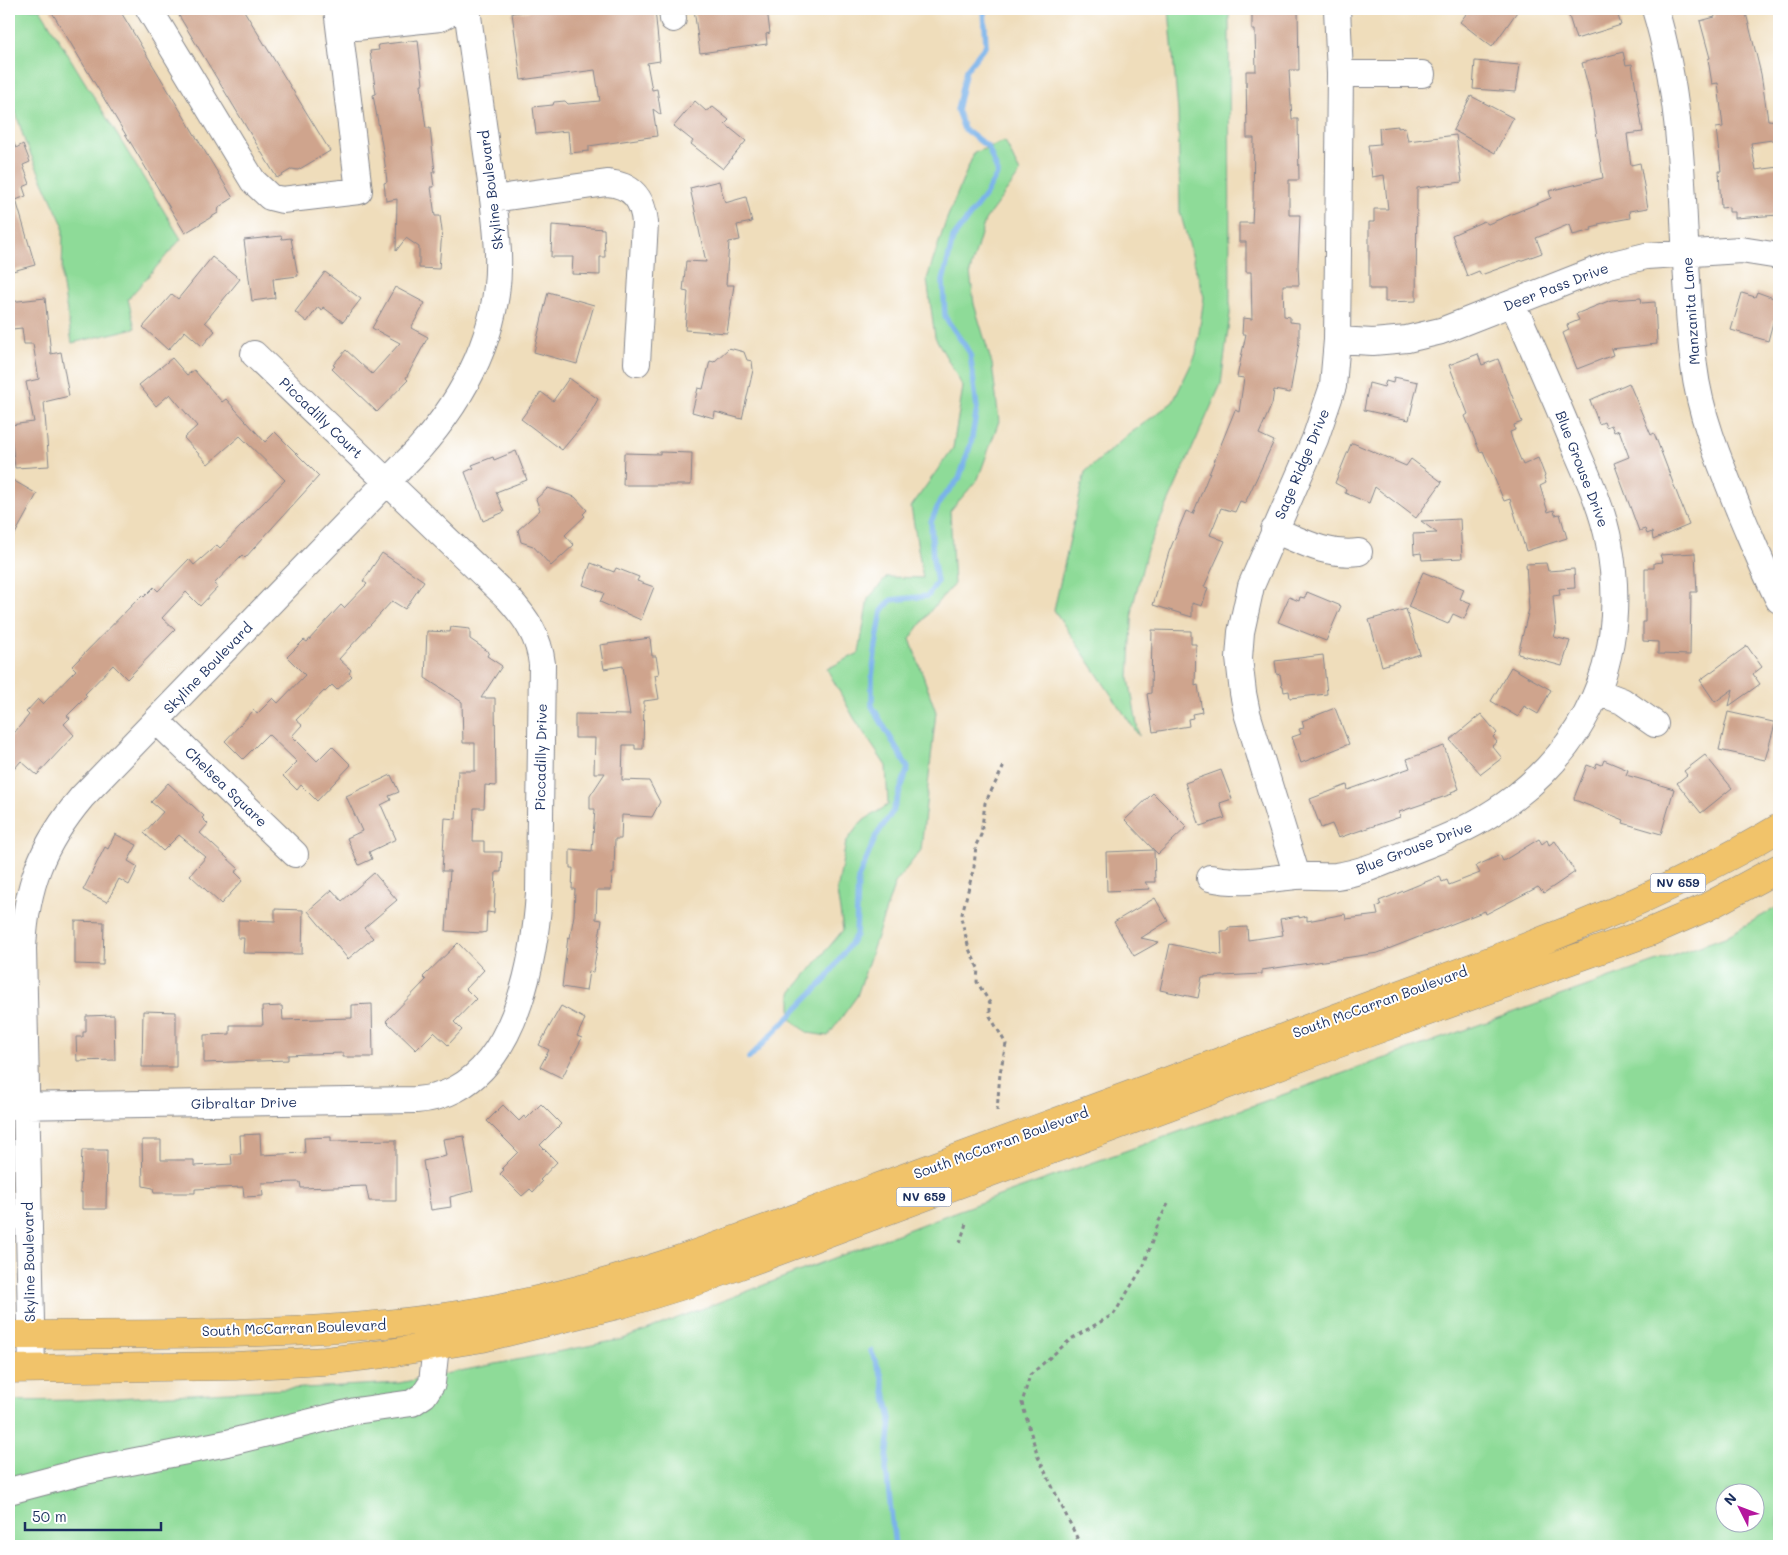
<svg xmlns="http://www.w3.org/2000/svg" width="1788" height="1555" font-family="Mali,sans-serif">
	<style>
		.green { fill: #8edb98; stroke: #54857b; fill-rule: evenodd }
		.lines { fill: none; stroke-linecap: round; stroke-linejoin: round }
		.stream { stroke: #7ab3ea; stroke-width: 5.5 }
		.building { fill: #cfa48d }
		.minor-casing { stroke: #85868c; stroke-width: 28 }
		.major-casing { stroke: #85868c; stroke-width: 29 }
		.path { stroke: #85868c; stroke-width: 3; stroke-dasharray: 4 4; stroke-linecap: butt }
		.minor { stroke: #fff; stroke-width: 26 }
		.major { stroke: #f1c36a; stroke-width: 28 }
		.labels { text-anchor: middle; stroke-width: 4; stroke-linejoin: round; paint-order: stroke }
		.shield { fill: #fff; stroke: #5f6d8e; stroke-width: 1 }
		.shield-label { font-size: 12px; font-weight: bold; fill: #1b2f5e }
		.street-label { font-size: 14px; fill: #1b2f5e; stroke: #fff }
	</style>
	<rect width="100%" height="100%" fill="#fff"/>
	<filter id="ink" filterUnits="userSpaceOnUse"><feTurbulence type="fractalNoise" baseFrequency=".02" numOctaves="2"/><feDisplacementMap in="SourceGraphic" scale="10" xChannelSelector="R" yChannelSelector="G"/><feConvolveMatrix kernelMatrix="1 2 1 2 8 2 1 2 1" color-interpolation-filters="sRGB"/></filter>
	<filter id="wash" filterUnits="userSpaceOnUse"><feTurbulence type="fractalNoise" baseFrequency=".0096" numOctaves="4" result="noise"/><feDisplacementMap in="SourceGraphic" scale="20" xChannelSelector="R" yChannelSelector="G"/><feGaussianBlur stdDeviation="1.12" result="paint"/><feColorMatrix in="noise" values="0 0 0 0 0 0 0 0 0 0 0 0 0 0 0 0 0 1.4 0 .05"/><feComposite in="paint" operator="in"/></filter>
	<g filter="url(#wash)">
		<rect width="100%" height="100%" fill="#efddbb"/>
		<path class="green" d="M9,9H40L181,239L128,299L135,328L72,343L62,280L63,225L25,142L9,90Z
			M1169,9H1229L1230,314L1221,384L1147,550L1133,605L1129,678L1139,736L1054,610L1085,472L1128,435L1173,402L1196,354L1204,297L1180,212L1178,112Z
			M1005,141L1020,173L985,220L970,272L974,304L992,364L999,421L978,479L950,511L954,584L931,610L910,639L936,712L921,850L895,883L857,996L828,1036L808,1033L791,1019V993L843,930L837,892L846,842L861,822L888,805L886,766L854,718L827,669L859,653L868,599L887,577L923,578L911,507L953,448L963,387L935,337L927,279L946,221L974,153Z
			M1779,906V1546H9V1401L78,1400L399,1383L623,1339L957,1211L1725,937ZM1726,1492H1756V1522H1726Z"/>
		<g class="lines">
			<path class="stream" d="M749,1058L826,979L856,935L858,879L876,836L893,811L908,768L872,706V677L876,645L882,611L891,600L928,596L937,582L933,559L931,522L941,499L959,479L971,443L977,408L970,353L945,317L943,281L953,238L986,194L998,173L988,147L964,129L957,110L966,70L986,45L984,9
				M871,1351L881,1374L891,1419L886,1469L895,1546"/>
		</g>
		<g id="blocks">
			<path class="building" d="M50,9H119L233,198L219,207L218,213L185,233Z
				M175,9H243L330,151L298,170L292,169L277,178Z
				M546,9H655L660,61L647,63L652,90L657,89L661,115L653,109L657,136L589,146V151L570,153L568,131L536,134L533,107L553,105L554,102L565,101L568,104L600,101L595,70L521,80L512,13Z
				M694,9H767L770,33L766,34L767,44L700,53Z
				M1252,9H1298L1299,70H1289L1292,119H1298L1299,180H1289V215H1300L1298,265L1299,285H1283L1284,316L1290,317V322L1299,323V342L1290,393L1274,390L1272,404L1259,434L1274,441L1245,503L1240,501L1235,512L1221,508L1210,535L1225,541L1204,587L1208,588L1202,606L1192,603V617L1153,605L1169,552L1186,511L1193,514L1235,410L1239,412L1244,378L1237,377L1246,334H1242L1243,318L1252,319L1251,272H1246V242H1239V223H1252L1253,203L1254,138H1247L1246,71H1256L1255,30H1252Z
				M1470,9H1519L1492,47L1460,22Z
				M1583,9H1616L1621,25L1576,39L1568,13Z
				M1721,9H1745L1761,74L1768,120L1779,121V139L1751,143L1756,170L1779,167V215L1735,218V212H1729V207L1721,208L1719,171H1721L1716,128L1723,127L1718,83L1712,84L1708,59L1710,58L1700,21L1715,17L1714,11Z
				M418,40L423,84H421L422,99L426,128H430L435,172H432L434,187H431L435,216H440L442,231L439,269L419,268V247L406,238L396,251L397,199L386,201L384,183L387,182L384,156L373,95L376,94L370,51L379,50L378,45Z
				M1623,52L1626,65L1632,64L1643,132L1627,134L1631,165L1640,163L1648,208L1629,211L1630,218L1598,224L1599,226L1591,228L1592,230L1573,235L1570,224L1536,238L1542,253L1481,275L1479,271L1467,276L1452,235L1484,221L1488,224L1551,198L1549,191L1603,178L1591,97L1582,63Z
				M1475,61L1520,65L1516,92L1473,89Z
				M1471,96L1513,118L1495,153L1453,130Z
				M695,101L706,111L713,107L729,120L725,124L746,141L723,169L691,144L693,141L674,126Z
				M1398,126V128L1405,127L1408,141L1456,135L1462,182L1417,188L1416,301L1385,302V289H1369V222H1374V209H1388L1384,175L1372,177L1368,145L1380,144L1379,128Z
				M9,132L16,148L23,144L30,162L23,165L30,184L23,187L26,196L16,200L35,265L9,272Z
				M719,181L725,203L746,197L752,222L737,225L740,240L729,242L726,285H734L727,333L685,330L688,292L683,291L686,261L706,262L690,188Z
				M552,225L604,229L605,257H600V275L572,274L573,257H551Z
				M281,236L282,239L291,238L298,276L273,279L275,298L252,301L244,240Z
				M212,257L240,279L205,322L215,331L202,346L185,331L168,350L143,327L172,294L178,299Z
				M325,272L361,299L343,322L323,307L322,310L318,307L307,322L295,312Z
				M395,287L425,303L411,328L428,337L406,378L408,380L377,412L332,369L335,366L333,365L346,350L372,374L400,343L372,328Z
				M548,292L594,305L577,364L534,352Z
				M1757,292L1779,300L1768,341L1731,330L1742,293L1755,297Z
				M45,298L51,354L61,352L69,396L44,402L49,466L15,468L10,425L34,422L26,382L39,379L33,344H24L22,328L12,329L9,302Z
				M1641,298L1642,303L1655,302L1657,344L1611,349L1613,355L1577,369L1563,333L1569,330L1567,325L1579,320L1576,314L1611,300Z
				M729,348L744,352L747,360L752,361L753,370L742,419L715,412L714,418L692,412L698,388L703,389L710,361L714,362Z
				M1478,354L1482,365L1498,359L1522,422L1514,425L1515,430L1510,432L1512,439L1523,465L1538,458L1545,476L1544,477L1546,483L1540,486L1548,512L1554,510L1555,515L1560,514L1567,538L1526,551L1510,499L1504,501L1483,451L1480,452L1465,416L1468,414L1449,365Z
				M172,358L187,375L194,370L222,402L226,399L265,442L275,432L319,476L245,558L242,555L214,584L218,587L200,606L186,592L162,618L175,630L127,679L113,665L85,694L87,696L67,716L70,718L64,724L74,735L37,775L21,761L9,775V739L29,715L26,712L38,699L43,704L76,670L72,666L142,595L144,597L154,587L158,591L189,559L194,565L217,545L220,548L285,480L240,436L208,464L184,438L197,426L170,394L156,406L139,385Z
				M1394,377L1418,382L1409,420L1364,410L1369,383L1384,387L1386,381L1393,383Z
				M569,378L598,399L586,421L562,450L521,419L541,392L553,401Z
				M1629,383L1651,435L1654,433L1689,525L1653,540L1652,532L1647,534L1645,529L1639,531L1614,463L1629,457L1619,430L1614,432L1611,425L1606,427L1604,422L1599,424L1590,400Z
				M1353,443L1406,466L1411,459L1442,482L1416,518L1375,487L1369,503L1345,493L1346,489L1335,483L1351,444Z
				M516,451L527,480L496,492L504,512L483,521L465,472L474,468L472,465L493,457L494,460Z
				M660,452L692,453L691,485H623L624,453L660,454Z
				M9,478L37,494L9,545Z
				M548,488L575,497L587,510L583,514L585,516L565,535L574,545L551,566L533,546L521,542L518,530L540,510L536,499Z
				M1460,519L1462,558L1422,560L1421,553L1414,554L1413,534L1437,533L1421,521Z
				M382,553L424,581L405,609L392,601L339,659L351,670L349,673L352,676L337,690L332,685L325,692L324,691L296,720L302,725L292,736L317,761L332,746L351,765L317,801L301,785L297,790L283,776L297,762L268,734L243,759L225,741L254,710L257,714L273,698L278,703L305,675L287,657L304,640L307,642L341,605L344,608L367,584L363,581Z
				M1695,553L1697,592H1691L1690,655L1658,654V642L1643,641V622H1645V568H1654V563L1663,562L1660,555Z
				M591,563L614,572L616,568L639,577L637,581L654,587L641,620L600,602L604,593L583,585Z
				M1546,563L1548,571L1574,569L1575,588L1559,589L1560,595L1553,596L1556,630L1554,637L1570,641L1562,666L1518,654L1529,609L1526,564Z
				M1423,572L1464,589L1460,599L1471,603L1464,619L1453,614L1448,624L1408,607Z
				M1307,592L1341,606L1326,641L1278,622L1289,597L1299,601L1300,597L1305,598Z
				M1406,609L1420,654L1382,666L1369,620Z
				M451,627L470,629V639L489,652L487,656L502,666L481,698H495L496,786L485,785L484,808H474L473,841H484V852H502L501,872H496L494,913L487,912L486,932L482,933L446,931L450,871H442L445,818L456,819L458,771H475V743H463L462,702L425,678L427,631L450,632Z
				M1152,630L1191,631V644H1196L1195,686L1198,685L1202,712L1192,714L1193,718L1188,719L1189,726L1153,732L1147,694L1151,693Z
				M650,638L652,656H656L659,674L655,675L659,699L644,701L643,749H635V745H623L622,780L649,781L660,802L652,817L622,815L621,839H615L614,873H612L611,890H597L596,919L602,920L593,972L589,971L586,991L562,987L568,937L570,938L574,915L575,889H572L573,868H570V849L592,851L595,809H590V796L605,773H594L595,738H575V714L630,715L623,666L604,669L600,645Z
				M1747,646L1762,667L1753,674L1760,684L1729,706L1733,689L1715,702L1700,680Z
				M1323,655L1327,694L1290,698L1289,691L1284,692L1283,686H1282L1280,674L1277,675L1275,661Z
				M1511,667L1551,690L1538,714L1524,706L1518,717L1491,701Z
				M1335,708L1349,744L1301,763L1292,737L1301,734L1299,729L1304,728L1302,721Z
				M1728,712L1773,722L1775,724L1765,760L1719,750Z
				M1481,714L1497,733L1493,737L1497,742L1492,746L1502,758L1481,774L1450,740Z
				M1444,746L1459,789L1451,792L1452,794L1399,812L1400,817L1338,838L1332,824L1321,828L1310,799L1347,785L1348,790L1410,768L1407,759Z
				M1705,755L1732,788L1701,813L1677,783L1687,775L1684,771Z
				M1604,760L1628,770L1626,775L1674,789L1661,834L1623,823L1624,820L1575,800L1574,798L1587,765L1595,768L1597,763L1602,765Z
				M1221,770L1232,799L1220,803L1225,818L1200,826L1185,783Z
				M391,775L399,792L389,796L391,800L381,805L396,839L369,852L372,859L359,865L347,838L362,831L346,796Z
				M168,783L204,816L202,818L208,824L200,833L239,869L235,872L243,880L221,904L190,875L206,857L179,835L163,851L144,833L163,812L151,802Z
				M1153,793L1187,827L1158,854L1154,850L1155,882H1145L1150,889L1107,891L1106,852L1154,850L1125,820Z
				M115,834L137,845L128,861L138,867L129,885L119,879L107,902L83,890L105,847L108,849Z
				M1539,839L1542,844L1547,840L1549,845L1555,841L1575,872L1544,893L1538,887L1486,914L1485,911L1378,953L1262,970V974L1202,977L1198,998L1160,990L1170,944L1222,955L1221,931H1228V928L1247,927L1248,940L1283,935L1280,919L1299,916V918L1307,916V921L1345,914L1346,919L1378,915L1376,907L1381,905L1379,901L1440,876L1442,882L1447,880L1449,885L1480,873L1476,866L1500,855L1503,861Z
				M374,873L397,900L364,928L373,938L348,959L308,911L332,890L342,901Z
				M1155,898L1168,921L1141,938L1159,942L1134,956L1114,922Z
				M275,909L303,910L302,954L243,953L244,938H238V920L275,921Z
				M75,921L104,922L103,965L75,964Z
				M458,943L484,970L466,989L476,999L454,1022L462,1030L448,1045L434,1032L416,1050L386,1021L426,980L423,977Z
				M372,1004L373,1057H343V1053L310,1054L288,1055V1060L204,1063V1035L230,1034V1025H263L262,1007L282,1006L283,1020L352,1018V1005Z
				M561,1006L585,1019L577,1036L582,1038L562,1078L540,1067L549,1050L539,1045Z
				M143,1011L176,1012V1067H142Z
				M114,1015L115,1060L77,1061L76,1037H83V1032H86V1016Z
				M541,1104L561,1124L540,1145L557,1162L540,1180L542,1182L533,1192L530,1189L522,1196L500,1174L504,1170L502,1168L518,1152L487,1121L503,1105L519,1121L524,1116L526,1119Z
				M260,1134L261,1155L305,1153L304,1138L331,1137V1141L396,1140V1201H369L366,1186L301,1188L300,1182L262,1183L263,1196L244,1197L243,1187L195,1189V1193H154L153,1188L143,1186L142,1140H161V1160H194V1166L232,1164L231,1154H241L240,1135Z
				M464,1136L473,1191L450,1197L451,1207L431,1210L423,1161L446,1156L443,1139Z
				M82,1150H107L106,1209H82V1192H80Z"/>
		</g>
	</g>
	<g filter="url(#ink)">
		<use href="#blocks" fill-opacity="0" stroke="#85868c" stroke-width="1"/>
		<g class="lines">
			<g class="minor-casing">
				<path id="minor" d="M149,9L253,181L270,197L282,200L359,191L337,9
					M359,9L346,14L339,21L346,26L356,27L440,18L457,9
					M672,9L673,19
					M1655,9C1691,128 1679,244 1694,366C1700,416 1720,463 1739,510C1752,540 1764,571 1779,600
					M1340,74H1422
					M493,199L607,183C632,185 643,199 645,223L637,363
					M1337,340L1373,342L1407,339L1441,331L1609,265L1646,256L1741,250L1779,256
					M1274,530C1303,542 1327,556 1359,552
					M1598,692L1622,701L1655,724
					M157,721L295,854
					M1297,876L1247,713L1243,693L1239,658L1241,632L1251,586L1315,439L1333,386L1337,340L1340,74L1337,9
					M1210,878C1242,885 1264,879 1296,876C1309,875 1322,877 1336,876C1367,872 1397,856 1427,845C1559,796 1636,686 1609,543C1603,511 1590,482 1577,452C1557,402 1535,353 1513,304
					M9,1106L416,1100C430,1099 443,1096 456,1089C518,1056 535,956 539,893L542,664C539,637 527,619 508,598L254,354
					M32,1369L23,948C26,885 42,845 82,797L418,450C466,396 501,329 498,254C497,223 492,191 488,160C481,109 474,59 467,9
					M9,1491L85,1471L227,1443L355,1411L412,1403L424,1395L432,1383L436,1346"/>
			</g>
			<g class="major-casing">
				<path id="major" d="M9,1335C174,1333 340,1339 503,1307C629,1283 748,1235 868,1191C1005,1140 1143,1091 1280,1039C1448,974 1624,921 1779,828
					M9,1369L235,1366L325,1361L383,1354L483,1338L622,1304L700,1280L1334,1045L1652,931L1705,908L1779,868"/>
			</g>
			<path class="path" d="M997,1111L1000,1073L1006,1044L990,1016V1003L977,982L978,968L969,949L961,918L974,867L976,845L981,835L985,803L1005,764
				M960,1243L967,1220
				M1081,1546L1038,1457L1022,1403L1030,1375L1071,1339L1114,1314L1144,1265L1159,1221L1168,1204"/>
			<use href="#minor" class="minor"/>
			<use href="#major" class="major"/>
		</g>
	</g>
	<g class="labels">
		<g class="shield">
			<rect x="1650.5" y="873.5" width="55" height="19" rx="4"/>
			<rect x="896.5" y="1187.5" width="55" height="19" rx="4"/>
		</g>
		<g class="shield-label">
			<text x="1678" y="887">NV 659</text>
			<text x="924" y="1201">NV 659</text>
		</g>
		<g class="street-label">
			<text transform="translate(491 190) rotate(-97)" y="5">Skyline Boulevard</text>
			<text transform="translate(1556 287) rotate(-21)" y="5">Deer Pass Drive</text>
			<text transform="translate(1691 311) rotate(-94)" y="5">Manzanita Lane</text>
			<text transform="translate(321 418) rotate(44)" y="5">Piccadilly Court</text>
			<text transform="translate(1302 464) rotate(-67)" y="5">Sage Ridge Drive</text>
			<text transform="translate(1582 469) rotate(69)" y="5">Blue Grouse Drive</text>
			<text transform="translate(208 668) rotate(-46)" y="5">Skyline Boulevard</text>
			<text transform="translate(541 757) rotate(-89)" y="5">Piccadilly Drive</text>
			<text transform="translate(226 787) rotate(44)" y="5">Chelsea Square</text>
			<text transform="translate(1414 848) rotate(-21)" y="5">Blue Grouse Drive</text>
			<text transform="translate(1380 1002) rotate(-20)" y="5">South McCarran Boulevard</text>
			<text transform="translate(244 1103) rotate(-1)" y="5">Gibraltar Drive</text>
			<text transform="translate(1001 1143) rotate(-20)" y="5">South McCarran Boulevard</text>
			<text transform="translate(29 1262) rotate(-91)" y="5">Skyline Boulevard</text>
			<text transform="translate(294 1328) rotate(-2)" y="5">South McCarran Boulevard</text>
		</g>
	</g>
	<rect width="1788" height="1555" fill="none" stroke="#fff" stroke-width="30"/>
	<g transform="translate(1740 1508) rotate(312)"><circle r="24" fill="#ffffff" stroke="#a4acbf"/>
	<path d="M0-4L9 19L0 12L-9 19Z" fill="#b5179e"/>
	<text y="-8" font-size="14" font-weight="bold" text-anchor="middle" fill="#1b2f5e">N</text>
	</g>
	<path d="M25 1522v8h136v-8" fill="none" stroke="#1b2f5e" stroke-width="2.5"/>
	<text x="32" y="1522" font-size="15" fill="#1b2f5e" stroke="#ffffff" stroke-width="4" paint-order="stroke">50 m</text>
</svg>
